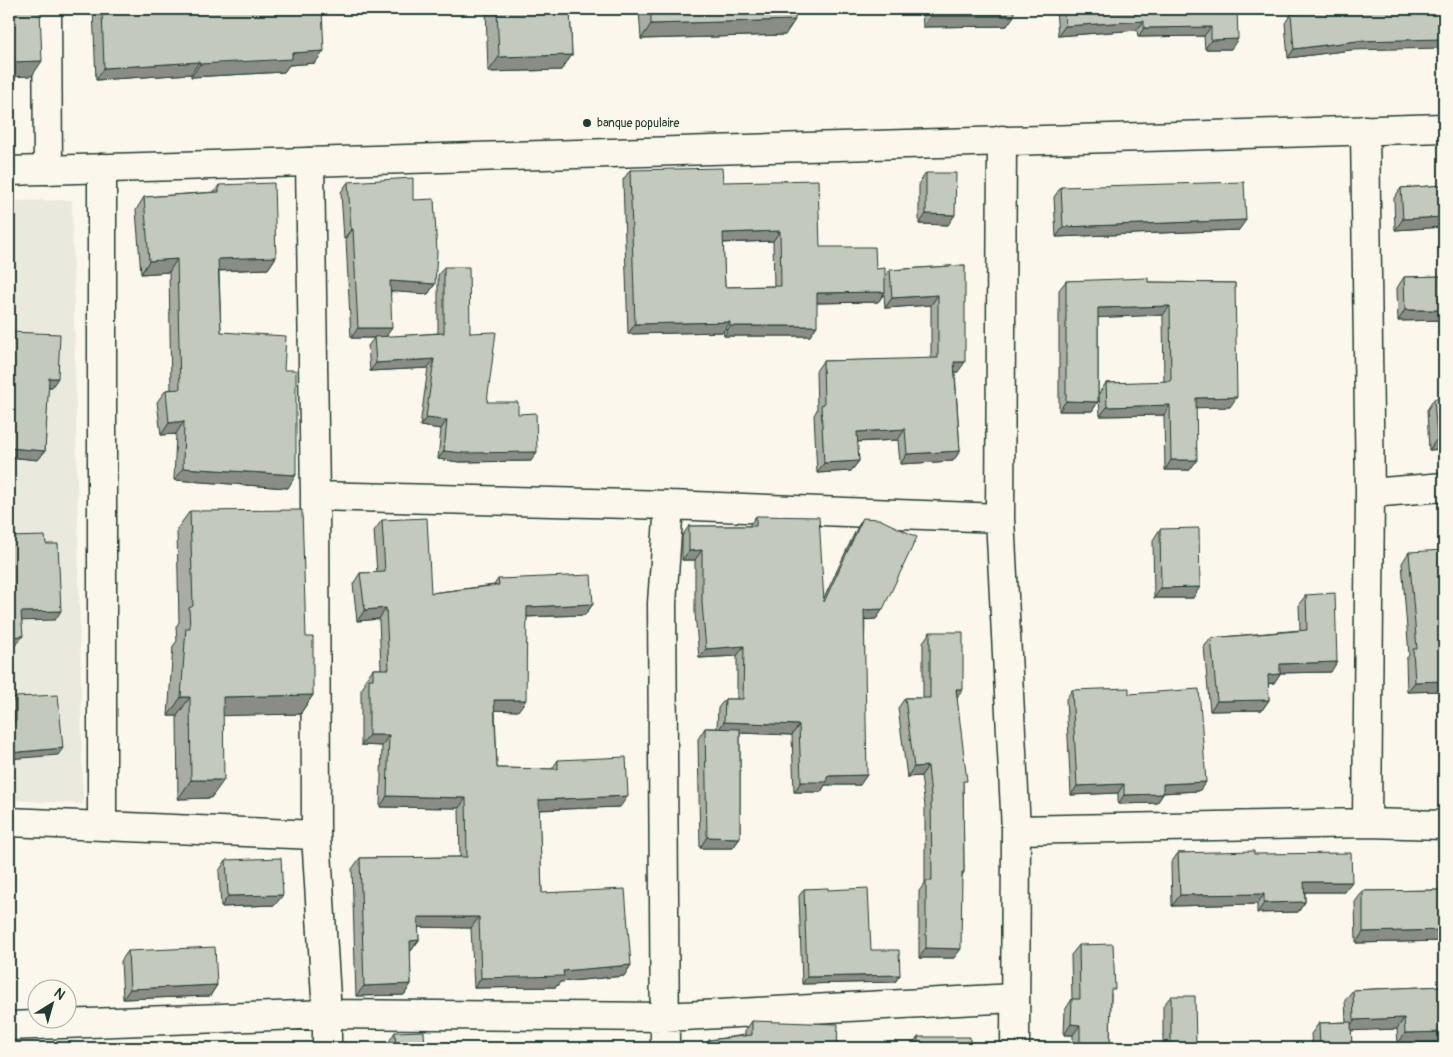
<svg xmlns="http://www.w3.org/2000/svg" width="1453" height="1057" font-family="Pangolin,sans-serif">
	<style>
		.built { fill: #eae9de }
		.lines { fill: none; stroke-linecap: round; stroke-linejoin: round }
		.street-casing { stroke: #1f3d34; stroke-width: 31 }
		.secondary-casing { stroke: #1f3d34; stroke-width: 31 }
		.street { stroke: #fbf7ec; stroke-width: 28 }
		.secondary { stroke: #fbf7ec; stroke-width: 28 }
		.wall { fill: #a9ada3; stroke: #1f3d34; fill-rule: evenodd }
		.shaded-wall { fill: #898d85; stroke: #1f3d34 }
		.building { fill: #c4c9be; stroke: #1f3d34; fill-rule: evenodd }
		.poi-dot { fill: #1f3d34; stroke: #fbf7ec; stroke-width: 2 }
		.labels { text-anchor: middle; stroke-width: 4.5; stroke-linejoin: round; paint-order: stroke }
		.poi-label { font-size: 12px; fill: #1f3d34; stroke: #fbf7ec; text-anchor: start }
	</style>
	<rect width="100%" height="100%" fill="#fbf7ec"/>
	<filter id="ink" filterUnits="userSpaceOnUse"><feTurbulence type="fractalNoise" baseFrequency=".02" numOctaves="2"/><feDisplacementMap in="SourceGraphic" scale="10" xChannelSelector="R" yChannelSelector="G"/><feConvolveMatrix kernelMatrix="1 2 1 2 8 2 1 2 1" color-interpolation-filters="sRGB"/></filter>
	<g filter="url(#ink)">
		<path class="built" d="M72,200L83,804L9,800V201Z"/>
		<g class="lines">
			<g class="street-casing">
				<path id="street" d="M47,9L48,170
					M1365,130L1370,493
					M1002,140L1000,518L1016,830L1015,1048
					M310,162L315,496L316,835L327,1014V1048
					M102,168V826
					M315,496L669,505L1000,518
					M9,822L316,835
					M1367,823L1444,825
					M1016,830L1367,823L1370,493L1444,487
					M9,1026L327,1014L665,1017L1014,998
					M665,1048L662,603L669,505"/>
			</g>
			<g class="secondary-casing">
				<path id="secondary" d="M9,171L1444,128"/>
			</g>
			<use href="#street" class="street"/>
			<use href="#secondary" class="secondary"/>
		</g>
		<path class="wall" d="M93,9H322L315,63L289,65L284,72L191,77V74L96,80Z
			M486,9H570L572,55L561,70L488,72Z
			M639,9H795L785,35L641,39Z
			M922,9H1014L1007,26L923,27Z
			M1056,9H1237L1231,49H1205L1204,36L1138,37L1137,30L1058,36Z
			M1291,14L1351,50L1288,58L1285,23Z
			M630,170L723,182L820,247L876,269L885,276L890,270L965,265L958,372H955L960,451L953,461L900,464L898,440L857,442L859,461L851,471L817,473L814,415L817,410L816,371L823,361L931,359V305L885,308L884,294L878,302L817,303L810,336H724L723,332L628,334L623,180ZM773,241L774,286L725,287L723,243Z
			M926,173L948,225L919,224V183Z
			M348,182L413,200L435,284L428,294L391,291L386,337L438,333V275L444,267L470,333L487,402L518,414L531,461L459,462L438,459L441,429L420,426L428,368L370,371L368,346L374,338H351L346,239H344L341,192Z
			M219,185L276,257L268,269L219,271L221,332L284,370L288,488L174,480L176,434L161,435L157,402L166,390L171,389L169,272L141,274L136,210L144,197L214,192Z
			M1444,185V227L1395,230L1394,198L1401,188Z
			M1061,187L1239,230L1056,237L1054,197Z
			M1444,276V320L1398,321L1397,288L1404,277Z
			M1066,281L1235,283L1230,407H1196L1190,470H1165L1164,415L1100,416L1099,393L1106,383L1164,382L1163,315L1098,317V402L1092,411H1059V290Z
			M9,332L52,387H48L45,451L38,460L9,457Z
			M1434,399H1444V449L1429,450L1427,410Z
			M190,511L306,637L313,695L300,714L223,715L211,798L178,799L177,716H168L173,646L177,641L176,627L179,622L177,529Z
			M756,516L824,598L857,528L863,518L883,609L876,619L865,620L860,785H825L821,792H794L792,735L740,733V838L733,848H700L698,739L705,728H717L718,708L725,699H737V656L699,658L695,613V560H682V536L689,526H749Z
			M382,520L431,593L494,585L498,579L593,604L585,615L527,617L518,711L495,710L497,768L552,769L558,760L620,807L539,810L542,893L631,965L624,976L560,982L556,987L474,988L471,928L418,927L419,940L411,951H410L411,984L404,995L356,996L352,869L360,858L460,857L459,808L380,807L382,746L361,745V690L365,684V680L373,669H381L379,619L357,621L353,584L360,573H377L374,531Z
			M1160,529L1193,598H1154L1153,540Z
			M1409,552L1444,691L1407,692L1406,659L1409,655L1402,563Z
			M1306,595L1331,672L1280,673L1274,683L1268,684L1269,700L1262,710L1210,711L1204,647L1211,638L1300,630L1299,604Z
			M930,632L963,689L957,697L963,786L964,872L962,876L954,958H919V891L925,883V806L921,776L907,777L898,708L905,698H923V642Z
			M1072,690L1129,694L1206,782L1199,791L1163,793V794L1157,803L1118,804V793L1071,795L1066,699Z
			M16,697L58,755L11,722V704Z
			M1178,853L1254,854L1344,892H1305V902L1298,912L1257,913V904L1172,906L1171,863Z
			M226,860L275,905L221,907L219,871Z
			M804,889L828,890L871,950L900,975L895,982L802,984L799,896Z
			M1444,890V941L1356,943L1355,902L1363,891Z
			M1079,945L1111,994L1110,1048H1073V1035H1064L1065,1010L1072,999L1071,955Z
			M128,951L217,985L210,996L123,999L121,961Z
			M1444,986V1042L1398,1044L1397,1029L1351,1030L1352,1048H1312L1311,1034L1319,1023L1346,1022L1345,1000L1353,990Z
			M1171,996L1196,1048H1163V1006Z
			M752,1021L837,1048H703L709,1040L745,1035V1031Z
			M395,1032L425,1048H390V1040Z
			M918,1037L970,1048H910Z"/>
		<path class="shaded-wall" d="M930,16H1014L1007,26L923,27Z
			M795,20L785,35L641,39L651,24Z
			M1144,21L1137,30L1058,36L1065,26Z
			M1211,27L1204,36L1138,37L1144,28Z
			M1238,39L1231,49H1205L1211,40Z
			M1444,39V48L1351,50L1288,58L1294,49L1357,41Z
			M324,51L315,63L289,65L284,72L191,77L200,64L292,53Z
			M572,55L561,70L488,72L499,57Z
			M42,61L32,76L9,77V62Z
			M199,62L191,74L96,80L104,68Z
			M926,214L955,215L948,225L919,224Z
			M1444,217V227L1395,230L1403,219Z
			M1246,220L1239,230L1056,237L1063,227Z
			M351,229H353L346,239H344Z
			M780,231L773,241L716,243L723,233Z
			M276,257L268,269L209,271L218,259Z
			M177,259L169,272L141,274L149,261Z
			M390,281L435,284L428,294L383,291Z
			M885,292L878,302L810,303L817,293Z
			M938,295L931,305L885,308L892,298Z
			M1170,306L1163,315L1091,318L1098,308Z
			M1405,310H1444V320L1398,321Z
			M730,322L723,332L628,334L635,324Z
			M730,326H817L810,336H724Z
			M358,328H392L385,338H351Z
			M434,359L428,368L370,371L376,363Z
			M954,362H965L958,372H947Z
			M49,378H58L52,387L42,386Z
			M1237,397L1230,407L1189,408L1196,398Z
			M1066,401L1098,402L1092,411H1059Z
			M1170,405L1164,415L1100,416L1107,407Z
			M426,418L447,420L441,429L420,426Z
			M184,421L176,434L161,435L169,423Z
			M905,429L898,440L850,442L857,432Z
			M1437,439H1444V449L1429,450Z
			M9,448L45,451L38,460L9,457Z
			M444,451L537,452L531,461L459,462L438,459Z
			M960,451L953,461L900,464L907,454Z
			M1171,460H1197L1190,470H1165Z
			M859,461L851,471L817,473L824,463Z
			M183,468L296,475L288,488L174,480Z
			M702,550L695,560H682L689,551Z
			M1200,587L1193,598H1154L1161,588Z
			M593,604L585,615L520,617L527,607Z
			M386,608L379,619L357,621L365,610Z
			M883,609L876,619L858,620L864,610Z
			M61,611L55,620L15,621L21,612Z
			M23,636L17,644L9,645V637Z
			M744,646L737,656L699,658L706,649Z
			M1337,662L1331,672L1273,673L1280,664Z
			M1280,674L1274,683L1261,684L1268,675Z
			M1444,681V691L1407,692L1415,682Z
			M956,689H963L956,699Z
			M313,695L300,714L210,716L223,697Z
			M181,697H190L177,716H168Z
			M494,700H526L518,711L487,710Z
			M1269,700L1262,710L1210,711L1217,701Z
			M724,722L799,725L792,735L717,732Z
			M369,735H389L382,746L361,745Z
			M63,748L58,755L9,759V753Z
			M928,766L921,776L907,777L914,767Z
			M867,775L860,785H825L821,792H794L801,782L827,776Z
			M191,780H224L211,798L178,799Z
			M1206,782L1199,791L1157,793L1163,784Z
			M1124,784L1118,793L1071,795L1077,786Z
			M1163,794L1157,803L1118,804L1124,795Z
			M387,796L466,798L459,808L380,807Z
			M628,796L620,807L531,810L539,800Z
			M707,837L740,838L733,848H700Z
			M1304,882H1352L1344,892H1297Z
			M1264,894L1257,904L1172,906L1180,895Z
			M283,895L275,905L221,907L228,896Z
			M1305,902L1298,912L1257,913L1264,903Z
			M418,917H479L471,928L410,927Z
			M1444,930V941L1356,943L1363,932Z
			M419,940L411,951L402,952L410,941Z
			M926,948L961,949L954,958H919Z
			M631,965L624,976L560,982L556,987L474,988L481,978Z
			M900,975L895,982L802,984L807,977Z
			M411,984L404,995L356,996L364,986Z
			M217,985L210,996L123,999L130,989Z
			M1404,1018L1397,1029L1347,1031L1354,1020Z
			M1071,1024L1080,1025L1073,1035H1064Z
			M1444,1032V1042L1398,1044L1405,1033Z"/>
		<path class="building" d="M102,9H322L324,51L292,53V59L200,64L199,62L104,68Z
			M497,9H570L572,55L499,57Z
			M651,9H795V20L651,24Z
			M930,9H1014V16H930Z
			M1064,9H1237L1238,39L1211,40V27L1144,28V21L1065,26Z
			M1340,9H1444V39L1357,41L1294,49L1291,14Z
			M40,10L42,61L9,62V11Z
			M722,168L723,182L818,180L820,247H875L876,269L885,268V292L817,293V326H730V322L635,324L630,170ZM780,231L781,286L725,287L723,233Z
			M926,173H956L955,215L926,214Z
			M413,178V200L434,199L437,252L435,284L390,281L392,328H358L353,229H351L348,182Z
			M1244,182L1246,220L1063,227L1061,187Z
			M274,183L276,257L218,259L221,332L286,336L284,370H296V475L183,468L184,421L169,423L166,390L180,389L177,259L149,261L144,197L219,192V185Z
			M1444,185V217L1403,219L1401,188Z
			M965,265V362H954L960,451L907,454L905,429L857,432L859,461L824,463L821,405L824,404L823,361L938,358V295L892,298L890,270Z
			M444,267H469L470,333L496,332L487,402H518V414L536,413L537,452L464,453L444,451L447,420L426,418L434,359L376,363L374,337L444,333Z
			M1444,276V310H1405L1404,277Z
			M1148,278V282L1235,283L1237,397L1196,398L1197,460H1171L1170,405L1107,407L1106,383L1171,381L1170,306L1098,308V402L1066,401V281Z
			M9,332L60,334L58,378H49L45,451L9,448L12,418H9Z
			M1434,399H1444V439H1437Z
			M302,510L306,637H313V695L223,697L224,780H191L190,697H181L186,628H190L189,608L193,606L190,511Z
			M756,516L819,517L824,602L863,518L879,519L917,537L883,609L864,610L867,775L827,776V782H801L799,725L724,722L725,699H743L744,646L706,649L702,603V550L689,551V526H756Z
			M427,518L431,593L499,585L498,579L591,575L593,604L527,607L526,700H494L497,768L558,769V760L626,757L628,796L539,800L542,893L625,889L631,965L563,971L564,976L481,978L479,917H418L419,940L410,941L411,984L364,986L360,858L467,857L466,798L387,796L389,735H369V679H373V669H389L386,608L365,610L360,573L385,572L382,520Z
			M1199,528L1200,587L1161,588L1160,529Z
			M45,536L46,544H58L61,611L21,612L23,636L9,637V613L13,612L9,613V537Z
			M1444,550V681L1415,682L1413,649H1417L1409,552Z
			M1335,593L1337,662L1280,664V674L1268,675L1269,700L1217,701L1211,638L1307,630L1306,595Z
			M930,632H963V689H956L967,781H963L964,872H962L961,949L926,948V881H932L931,796L928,766L914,767L905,698H930Z
			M1129,688V694L1199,689L1206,782L1163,784V794L1124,795V784L1077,786L1072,690Z
			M58,695L63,748L9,753V722L16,721V697Z
			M705,728L740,729V838L707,837Z
			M1254,851V854L1351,853L1352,882H1304L1305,902L1264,903V894L1180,895L1178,853Z
			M281,858L283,895L228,896L226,860Z
			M828,888V890L868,888L871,950H899L900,975L807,977L804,889Z
			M1444,890V930L1363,932V891Z
			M1113,944L1115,989H1111L1110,1048H1080V1025L1071,1024L1072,999H1080L1079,945Z
			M215,947L217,985L130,989L128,951Z
			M1444,986V1032L1405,1033L1404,1018L1354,1020L1353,990Z
			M1171,996H1195L1196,1048H1171Z
			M752,1021L838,1024L837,1048H711L709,1040L752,1035Z
			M1351,1022L1352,1048H1320L1319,1023Z
			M424,1031L425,1048H396L395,1032Z
			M918,1037H970V1048H918Z
			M224,1047H258V1048H224Z"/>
	</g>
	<circle class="poi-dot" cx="587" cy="123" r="5"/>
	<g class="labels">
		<g class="poi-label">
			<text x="597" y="127">banque populaire</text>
		</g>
	</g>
	<rect width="1453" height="1057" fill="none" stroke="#fbf7ec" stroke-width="30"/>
	<rect x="15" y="15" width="1423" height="1027" fill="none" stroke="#1f3d34" stroke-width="2" filter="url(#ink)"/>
	<g transform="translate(52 1004) rotate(37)"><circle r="24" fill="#fbf7ec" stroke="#a3ada2"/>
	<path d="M0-4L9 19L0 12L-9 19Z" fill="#1f3d34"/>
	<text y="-8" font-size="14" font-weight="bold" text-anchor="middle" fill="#1f3d34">N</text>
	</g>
</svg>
